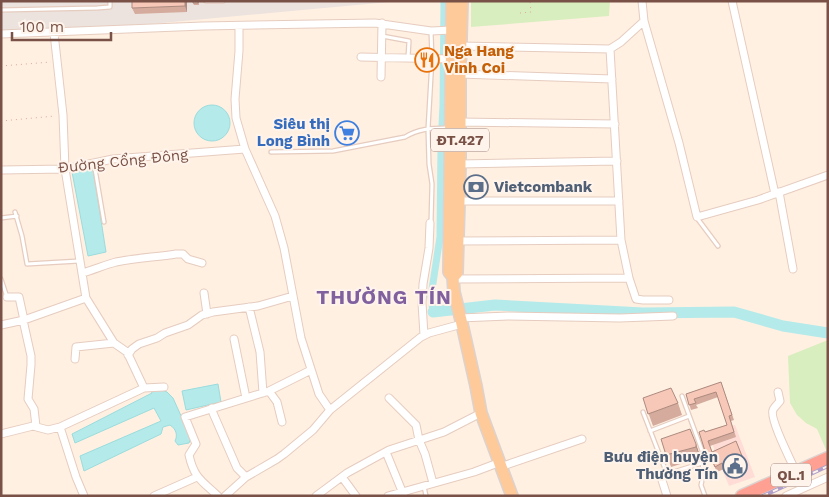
<svg xmlns="http://www.w3.org/2000/svg" width="829" height="497" font-family="'Work Sans',sans-serif">
	<style>
		.commercial { fill: #ffdcd6 }
		.industrial { fill: #ede3de }
		.green { fill: #d9eebf }
		.water { fill: #b5eaea; stroke: #9adcdd }
		.lines { fill: none; stroke-linecap: round; stroke-linejoin: round }
		.canal { stroke: #b5eaea; stroke-width: 7 }
		.river { stroke: #b5eaea; stroke-width: 11 }
		.lane-casing { stroke: #e6ccbf; stroke-width: 5.5 }
		.street-casing { stroke: #e6ccbf; stroke-width: 9 }
		.primary-casing { stroke: #dcd2cf; stroke-width: 14 }
		.highway-casing { stroke: #dcd2cf; stroke-width: 15 }
		.path { stroke: #dcaa9a; stroke-width: 1; stroke-dasharray: 1 4; stroke-linecap: butt }
		.lane { stroke: #fff; stroke-width: 3 }
		.street { stroke: #fff; stroke-width: 7 }
		.primary { stroke: #ffca99; stroke-width: 11 }
		.highway { stroke: #ffa093; stroke-width: 12 }
		.rail-casing { stroke: #b0a0c9; stroke-width: 4 }
		.rail { stroke: #fff4eb; stroke-width: 2; stroke-dasharray: 5.5; stroke-linecap: butt }
		.wall { fill: #d4ab9d }
		.shaded-wall { fill: #ad8b80 }
		.building { fill: #f7c7b7; stroke: #ad8b80 }
		.labels { text-anchor: middle; stroke-width: 4; stroke-linejoin: round; paint-order: stroke }
		.shield { fill: #fff4eb; stroke: #a18278; stroke-width: 1 }
		.shield-label { font-size: 14px; font-weight: bold; fill: #795146 }
		.food-label { font-size: 15px; font-weight: bold; fill: #c56008; stroke: #fff4eb; text-anchor: start }
		.shop-label { font-size: 15px; font-weight: bold; fill: #366cbe; stroke: #fff4eb; text-anchor: end }
		.street-label { font-size: 15px; fill: #795146; stroke: #fff4eb }
		.service-label { font-size: 15px; font-weight: bold; fill: #4e5e75; stroke: #fff4eb; text-anchor: start }
		.district-label { font-size: 20px; font-weight: bold; letter-spacing: 1px; fill: #80609e; stroke: #fff4eb }
	</style>
	<rect width="100%" height="100%" fill="#fff0e2"/>
	<path class="commercial" d="M735,425L755,477L729,486L715,452L709,433Z"/>
	<path class="industrial" d="M1,1H400L54,33L1,34Z"/>
	<path class="green" d="M471,1H610L609,16L471,27Z
		M828,340V452H827L817,429L806,423L797,415L790,403L788,356Z"/>
	<path class="water" d="M194 123a18 18 0 1 1 36 0a18 18 0 1 1-36 0Z
		M93,169L106,252L88,256L72,172Z
		M218,384L221,402L186,410L182,391Z
		M160,389L167,392L173,398L191,438L189,443L178,445L175,441C178,435 176,429 170,425L163,427L161,434L84,471L80,456L161,421L154,408L75,443L72,434L152,393L151,390Z"/>
	<g class="lines">
		<path class="canal" d="M433,312L431,296L440,237L441,147L443,105L444,1"/>
		<path class="river" d="M433,312L495,305L643,313L734,312L783,326L828,333"/>
		<g class="lane-casing">
			<path id="lane" d="M206,1H223
				M1,10L97,8L110,7V1
				M382,36L409,41L408,58
				M271,152L333,151L405,137C418,129 431,128 446,128
				M94,163L104,222
				M15,212L22,236L27,264L79,261
				M1,218L17,216
				M697,218L718,246
				M431,222L432,184L429,164L428,129L432,59L431,31
				M1,279L7,297
				M682,396L704,456C701,466 704,475 701,485L705,496
				M643,412L667,474L702,463
				M650,431L689,416
				M424,486L426,496"/>
		</g>
		<g class="street-casing">
			<path id="street" d="M642,1L644,21L679,143L697,217L758,200L828,175
				M732,1L775,194
				M54,33L63,115L65,169L86,298L114,343L127,352L144,388L164,387
				M1,34L203,26L375,23L431,31L452,30
				M460,46L610,49L621,240L629,278
				M610,49L621,42L644,21
				M361,57L451,59
				M460,74L612,79
				M381,77L382,23
				M458,123L460,122L615,124
				M460,164L617,161
				M1,170L65,169L113,159L245,149
				M779,192L793,269
				M459,201H619
				M458,241L621,240
				M82,273C94,270 104,265 116,262C136,258 157,257 176,254H183L188,259L202,263
				M453,279L629,278L636,299L643,300H669
				M204,293L207,314
				M7,297H19L24,320
				M249,307L260,352L263,393
				M460,318L508,316L620,318L673,316
				M23,320L31,356V365L28,399L34,409L36,426
				M1,325L24,320L86,298
				M424,335L422,303L423,284L429,248L430,223
				M234,339L246,398
				M128,355L132,349L139,344L157,338L165,333L188,325L202,315L213,312L258,306L293,296
				M75,359L76,347L114,343
				M269,391L277,402L282,422
				M778,392L780,401C778,404 774,407 773,410C769,418 792,463 796,472
				M389,398L416,425L419,440L425,454L433,483
				M212,408L213,413L237,468L246,477
				M330,410L421,337L429,333L462,324
				M60,427L76,477L84,496
				M1,434L33,426L48,430L60,427L144,388
				M386,452L404,496
				M500,467L582,439
				M342,477L356,496
				M661,477L667,496
				M154,496L197,477
				M218,496C202,481 194,478 189,455L196,444L185,417L269,391L311,370
				M225,496L246,477L277,459L284,454L313,430L330,410L319,394L301,338L284,248L275,216L245,149L236,118L235,99L239,51V26
				M316,496L347,473L389,450L444,432L481,413
				M388,496L474,472L498,463
				M786,496L828,477"/>
		</g>
		<g class="primary-casing">
			<path id="primary" d="M452,1L449,272L453,277L454,292L462,324L476,386L481,413L512,496
				M453,277L457,273L460,164V74L462,1"/>
		</g>
		<g class="highway-casing">
			<path id="highway" d="M742,496L828,458"/>
		</g>
		<path class="path" d="M520,13L531,12L530,1
			M1,66L51,62
			M1,121L55,116"/>
		<use href="#lane" class="lane"/>
		<use href="#street" class="street"/>
		<use href="#primary" class="primary"/>
		<use href="#highway" class="highway"/>
		<g class="rail-casing">
			<path id="rail" d="M763,496L828,466"/>
		</g>
		<use href="#rail" class="rail"/>
	</g>
	<path class="wall" d="M199,1V5H194L193,3Z
		M187,2V12L135,14L132,8Z
		M721,382L734,420L731,421L736,437L710,446L712,452L736,441L746,466L727,474L724,469L717,472L711,459L708,460L699,432H705L727,425L718,397L696,405L698,408L691,410L686,394Z
		M643,398L678,403L682,415L653,426Z
		M661,439L696,444L700,456V458L671,467Z"/>
	<path class="shaded-wall" d="M185,1H187V12L185,6Z
		M696,444L700,456V458L696,447Z"/>
	<path class="building" d="M132,1H185V6L132,8Z
		M193,1H198V3H193Z
		M721,382L732,415L729,416L734,432L708,441L712,452L736,441L744,461L725,469L722,463L715,467L709,453L706,454L699,432L704,430L705,432L727,425L716,392L694,399L696,403L689,405L686,394Z
		M671,388L678,403L648,414L643,398Z
		M690,429L696,444V447L666,455L661,439Z"/>
	<defs>
		<g id="restaurant-ring" transform="scale(1.25)"><circle r="9.5" fill="#fff4eb" stroke="#e8710a" stroke-width="1.5"/><path d="M-5-6h1v4h1v-4h1v4h1v-4h1v5L-1.5 .5V6h-2V.5L-5-1ZM5-6V6H3V1.5H1.5Q1.5-4 5-6Z" fill="#e8710a"/></g>
		<g id="supermarket-ring" transform="scale(1.25)"><circle r="9.5" fill="#fff4eb" stroke="#3f7fe0" stroke-width="1.5"/><path d="M-6-5.5h2.5l.6 2H6L4.5 2H-2.5L-4.4-4H-6ZM-1.5 3.2a1.3 1.3 0 1 0 .1 0ZM3 3.2a1.3 1.3 0 1 0 .1 0Z" fill="#3f7fe0"/></g>
		<g id="bank-ring" transform="scale(1.25)"><circle r="9.5" fill="#fff4eb" stroke="#5c6f8a" stroke-width="1.5"/><path d="M-6-4H6V4H-6ZM0-2.3a2.3 2.3 0 1 0 0 4.6a2.3 2.3 0 1 0 0-4.6Z" fill="#5c6f8a"/></g>
		<g id="civic-ring" transform="scale(1.25)"><circle r="9.5" fill="#fff4eb" stroke="#5c6f8a" stroke-width="1.5"/><path d="M-.6-6.5H3V-4.5H.6V-3L4-1V1h2V6H-6V1h2V-1L-.6-3ZM-1.2 2.5V6h2.4V2.5Z" fill="#5c6f8a"/></g>
	</defs>
	<g fill-rule="evenodd">
		<use href="#restaurant-ring" x="427" y="60"/>
		<use href="#supermarket-ring" x="347" y="133"/>
		<use href="#bank-ring" x="476" y="187"/>
		<use href="#civic-ring" x="735" y="466"/>
	</g>
	<g class="labels">
		<g class="shield">
			<rect x="431" y="128.5" width="58" height="23" rx="4"/>
			<rect x="771" y="463.5" width="40" height="23" rx="4"/>
		</g>
		<g class="shield-label">
			<text x="460" y="145">ĐT.427</text>
			<text x="791" y="480">QL.1</text>
		</g>
		<g class="food-label">
			<text x="444" y="56">Nga Hang<tspan x="444" dy="17">Vinh Coi</tspan></text>
		</g>
		<g class="shop-label">
			<text x="330" y="129">Siêu thị<tspan x="330" dy="17">Long Bình</tspan></text>
		</g>
		<g class="street-label">
			<text transform="translate(123 161) rotate(-6)" y="5">Đường Cổng Đông</text>
		</g>
		<g class="service-label">
			<text x="494" y="192">Vietcombank</text>
			<text x="718" y="462" text-anchor="end">Bưu điện huyện<tspan x="718" dy="17">Thường Tín</tspan></text>
		</g>
		<g class="district-label">
			<text x="384" y="304">THƯỜNG TÍN</text>
		</g>
	</g>
	<rect width="829" height="497" fill="none" stroke="#795146" stroke-width="5"/>
	<path d="M12 32v8h99v-8" fill="none" stroke="#795146" stroke-width="2.5"/>
	<text x="20" y="32" font-size="15" fill="#795146" stroke="#fff4eb" stroke-width="4" paint-order="stroke">100 m</text>
</svg>
